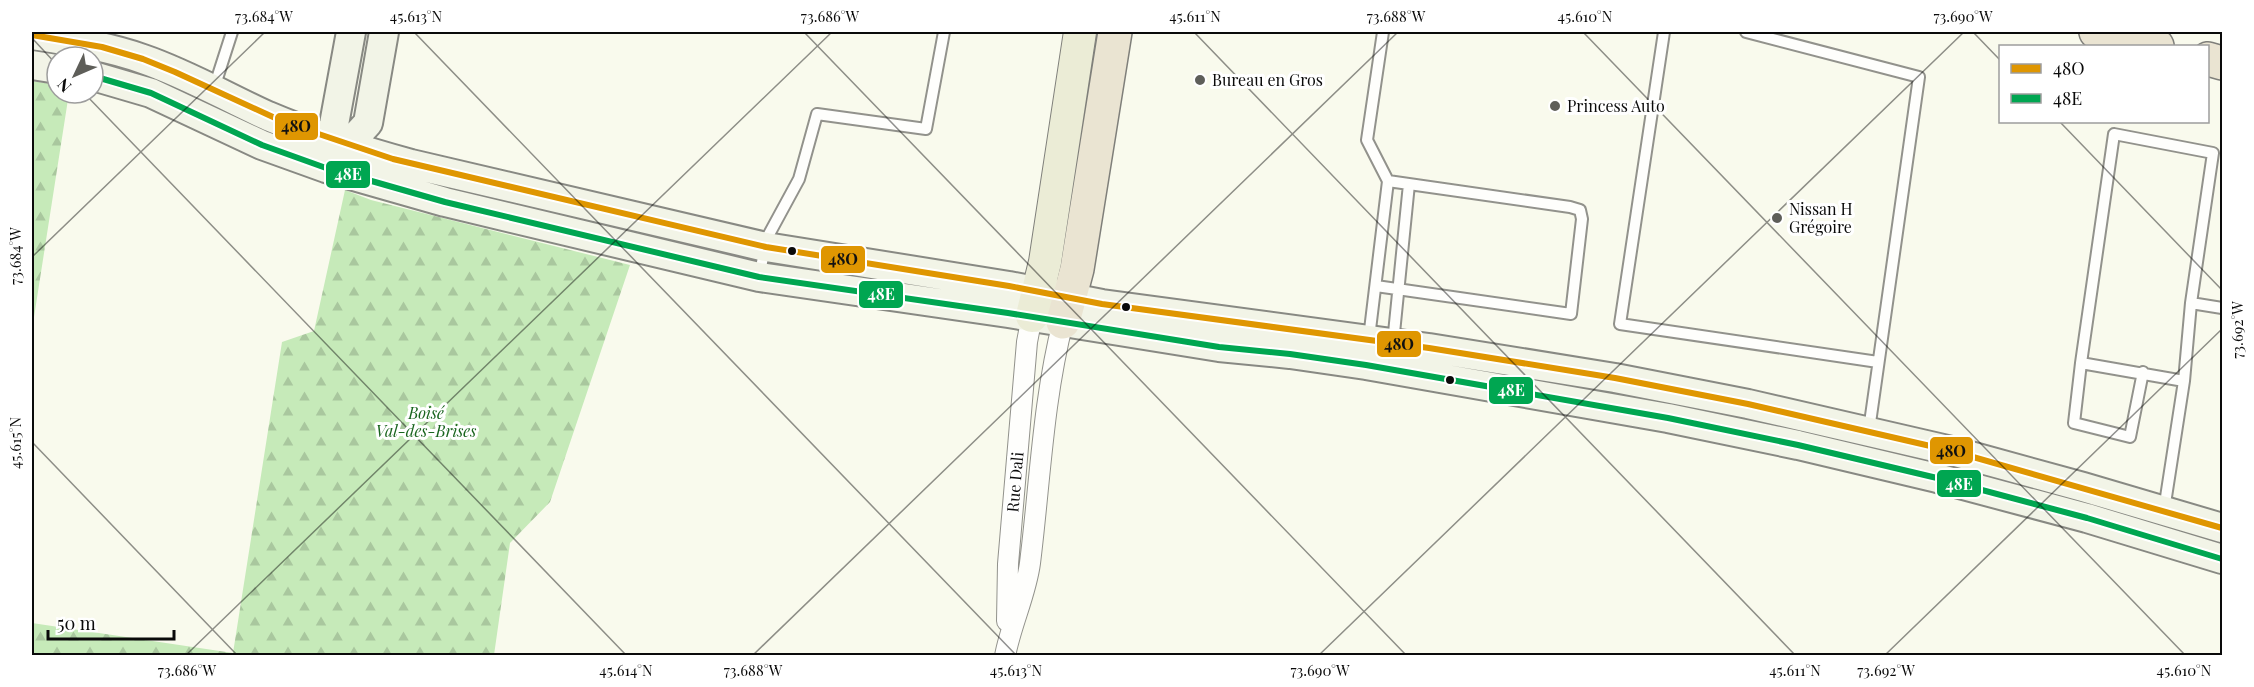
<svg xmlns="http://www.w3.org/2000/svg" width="2254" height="687" font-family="'Playfair Display',serif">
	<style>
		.forest { fill: url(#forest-firs) }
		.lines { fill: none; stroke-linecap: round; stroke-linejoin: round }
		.lane-casing { stroke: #92928c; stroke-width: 14 }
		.street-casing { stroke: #92928c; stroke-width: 22 }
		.secondary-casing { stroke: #888983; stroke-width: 32 }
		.primary-casing { stroke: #7f7f7a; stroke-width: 34 }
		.highway-casing { stroke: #7f7f7a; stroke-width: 36 }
		.lane { stroke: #fefefc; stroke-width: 10 }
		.street { stroke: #fefefc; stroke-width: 20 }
		.secondary { stroke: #f2f4e7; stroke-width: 28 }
		.primary { stroke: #ebecd6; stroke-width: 32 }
		.highway { stroke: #eae4d2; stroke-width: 33 }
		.bus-1-casing { stroke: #fff; stroke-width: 10 }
		.bus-2-casing { stroke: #fff; stroke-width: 10 }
		.bus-1 { stroke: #df9601; stroke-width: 6 }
		.bus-2 { stroke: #00a651; stroke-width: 6 }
		.ticks { fill: none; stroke: #0a0a0a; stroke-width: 1.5; stroke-opacity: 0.45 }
		.poi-dot { fill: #5e5e59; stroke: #fff; stroke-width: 2 }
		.bus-dot { fill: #0a0a0a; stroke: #fff; stroke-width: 2 }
		.labels { text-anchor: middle; stroke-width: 6; stroke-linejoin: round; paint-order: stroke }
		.poi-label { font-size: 16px; fill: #0a0a0a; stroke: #fff; text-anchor: start }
		.park-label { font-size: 16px; font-style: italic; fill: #18641d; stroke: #fff }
		.street-label { font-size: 16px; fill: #0a0a0a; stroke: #fff }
		.line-badge { stroke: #fff; stroke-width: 2 }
		.badge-label { font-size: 16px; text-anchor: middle; font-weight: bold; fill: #fff }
		.pale-badge-label { font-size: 16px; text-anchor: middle; font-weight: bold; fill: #111 }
		.neatline { fill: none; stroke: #0a0a0a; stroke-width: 2 }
		.ticks-label { font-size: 15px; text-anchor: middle; fill: #0a0a0a }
	</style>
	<defs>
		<pattern id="forest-firs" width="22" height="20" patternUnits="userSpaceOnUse" patternTransform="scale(1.5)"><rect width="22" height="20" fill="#c6eab9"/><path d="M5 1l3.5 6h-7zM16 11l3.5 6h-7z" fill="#a9c79e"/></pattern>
	</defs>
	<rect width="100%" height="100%" fill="#f9faed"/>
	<path class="forest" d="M32,81L57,85V93H69L32,330Z
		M345,190L371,200L630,265L550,502L510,543L494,655H32V623L233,653L282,342L314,331Z"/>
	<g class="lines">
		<g class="lane-casing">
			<path id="lane" d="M1664,32L1620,324L1878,362
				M1746,32L1919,77L1869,430
				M214,88L232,32
				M759,277L767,238L799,179L817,114L926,129L944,32
				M1376,286L1571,314L1582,219L1580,210L1570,207L1388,181
				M1369,338L1388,181L1367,140L1383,32
				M1393,343L1409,184
				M2081,363L2074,423L2130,437L2143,372
				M2184,381L2081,363L2114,134L2213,153L2191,303
				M2164,510L2184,381L2191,303L2222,308"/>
		</g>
		<g class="street-casing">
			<path id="street" d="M1007,621L1008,564L1027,342L1032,316
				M1005,656C1011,624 1026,594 1030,563C1040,483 1043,400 1063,322"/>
		</g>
		<g class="secondary-casing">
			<path id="secondary" d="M32,35C69,41 107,46 143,59C187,74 226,97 268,116C315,136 363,151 411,164L766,247L1009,286L1102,304L1429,348L1615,378L1748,404L1952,451L2083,487L2222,528
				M32,65L57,69
				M93,76L151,93L262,145L326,168L445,202L759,277L1008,313L1219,347L1290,354L1366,365L1668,418L1798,445L1937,478L2087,518L2222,559
				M328,157L351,32
				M336,158L368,123L384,32"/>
		</g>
		<g class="primary-casing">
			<path id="primary" d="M1032,316L1045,262L1080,32"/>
		</g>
		<g class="highway-casing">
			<path id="highway" d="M2096,32L2157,46
				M2208,59L2222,63
				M1063,322L1077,269L1115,32"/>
		</g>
		<use href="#lane" class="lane"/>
		<use href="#street" class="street"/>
		<use href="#secondary" class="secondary"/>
		<use href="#primary" class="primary"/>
		<use href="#highway" class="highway"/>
		<g class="bus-1-casing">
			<path id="bus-1" d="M32,35L102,47L143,59L175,72L286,123L393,159L766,247L1009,286L1102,304L1429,348L1615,378L1748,404L1952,451L2222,528"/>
		</g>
		<g class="bus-2-casing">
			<path id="bus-2" d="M93,76L151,93L262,145L326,168L445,202L759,277L1008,313L1219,347L1290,354L1366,365L1668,418L1798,445L1937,478L2087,518L2222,559"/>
		</g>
		<use href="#bus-1" class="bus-1"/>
		<use href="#bus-2" class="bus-2"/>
	</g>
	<path class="ticks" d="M414,32L1017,656M804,32L1407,656M1194,32L1796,656M1583,32L2186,656M1973,32L2000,60M32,38L57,65M84,93L627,656M2060,122L2222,290M32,257L265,32M32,442L238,656M185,656L832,32M752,656L1398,32M1318,656L1964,32M1884,656L2222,329"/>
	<g class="poi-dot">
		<circle cx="1200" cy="80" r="6"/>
		<circle cx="1555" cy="106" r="6"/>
		<circle cx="1777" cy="218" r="6"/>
	</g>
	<g class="bus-dot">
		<circle cx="792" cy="251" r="5"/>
		<circle cx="1126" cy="307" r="5"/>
		<circle cx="1450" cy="380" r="5"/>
	</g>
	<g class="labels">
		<g class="poi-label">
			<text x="1212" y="86">Bureau en Gros</text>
			<text x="1567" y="112">Princess Auto</text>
			<text x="1789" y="215">Nissan H<tspan x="1789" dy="18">Grégoire</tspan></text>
		</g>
		<g class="park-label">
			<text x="426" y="419">Boisé<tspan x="426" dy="18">Val-des-Brises</tspan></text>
		</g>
		<g class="street-label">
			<text transform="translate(1015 482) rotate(-85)" y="6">Rue Dali</text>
		</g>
	</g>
	<g class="line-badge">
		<rect x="274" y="112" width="45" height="29" rx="6" fill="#df9601"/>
		<rect x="325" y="160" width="46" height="29" rx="6" fill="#00a651"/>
		<rect x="820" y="245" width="46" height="29" rx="6" fill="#df9601"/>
		<rect x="858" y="280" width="46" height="29" rx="6" fill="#00a651"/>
		<rect x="1376" y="330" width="46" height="28" rx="6" fill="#df9601"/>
		<rect x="1488" y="376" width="46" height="29" rx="6" fill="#00a651"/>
		<rect x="1929" y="436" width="45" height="29" rx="6" fill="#df9601"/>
		<rect x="1936" y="469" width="46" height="29" rx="6" fill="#00a651"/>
	</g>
	<g class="badge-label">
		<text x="348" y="180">48E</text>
		<text x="881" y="300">48E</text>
		<text x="1511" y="396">48E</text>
		<text x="1959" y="490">48E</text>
	</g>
	<g class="pale-badge-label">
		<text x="296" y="132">48O</text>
		<text x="843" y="265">48O</text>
		<text x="1399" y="350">48O</text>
		<text x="1951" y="457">48O</text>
	</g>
	<rect width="2254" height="687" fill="none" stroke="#ffffff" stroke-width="66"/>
	<rect x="1999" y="45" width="210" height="78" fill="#ffffff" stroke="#9d9d9d" stroke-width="1.5"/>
	<rect x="2011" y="64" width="30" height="9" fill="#df9601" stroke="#9d9d9d" stroke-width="1.5"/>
	<text x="2053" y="75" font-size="18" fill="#0a0a0a">48O</text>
	<rect x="2011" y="94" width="30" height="9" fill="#00a651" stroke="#9d9d9d" stroke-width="1.5"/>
	<text x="2053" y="105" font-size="18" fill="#0a0a0a">48E</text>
	<g transform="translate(75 75) rotate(226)"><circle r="28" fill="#ffffff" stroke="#9d9d9d" stroke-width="1.5"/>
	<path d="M0-4.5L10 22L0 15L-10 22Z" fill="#5e5e59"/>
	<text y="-9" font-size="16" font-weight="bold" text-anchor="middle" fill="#0a0a0a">N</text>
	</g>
	<path d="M48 630v9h126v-9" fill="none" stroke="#0a0a0a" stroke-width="3"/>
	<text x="57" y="630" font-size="18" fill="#0a0a0a" stroke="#ffffff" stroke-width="4.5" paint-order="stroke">50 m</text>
	<rect x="33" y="33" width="2188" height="621" class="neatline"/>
	<g class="ticks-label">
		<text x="264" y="22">73.684°W</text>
		<text x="416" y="22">45.613°N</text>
		<text x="830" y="22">73.686°W</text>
		<text x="1195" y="22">45.611°N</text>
		<text x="1396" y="22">73.688°W</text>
		<text x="1585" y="22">45.610°N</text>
		<text x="1963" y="22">73.690°W</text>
		<text transform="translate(16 256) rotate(-90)" y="5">73.684°W</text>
		<text transform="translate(2238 330) rotate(-90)" y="5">73.692°W</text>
		<text transform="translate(16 443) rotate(-90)" y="5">45.615°N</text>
		<text x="187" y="676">73.686°W</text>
		<text x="626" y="676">45.614°N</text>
		<text x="753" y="676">73.688°W</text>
		<text x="1016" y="676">45.613°N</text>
		<text x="1320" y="676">73.690°W</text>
		<text x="1795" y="676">45.611°N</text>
		<text x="1886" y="676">73.692°W</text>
		<text x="2184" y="676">45.610°N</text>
	</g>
</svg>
